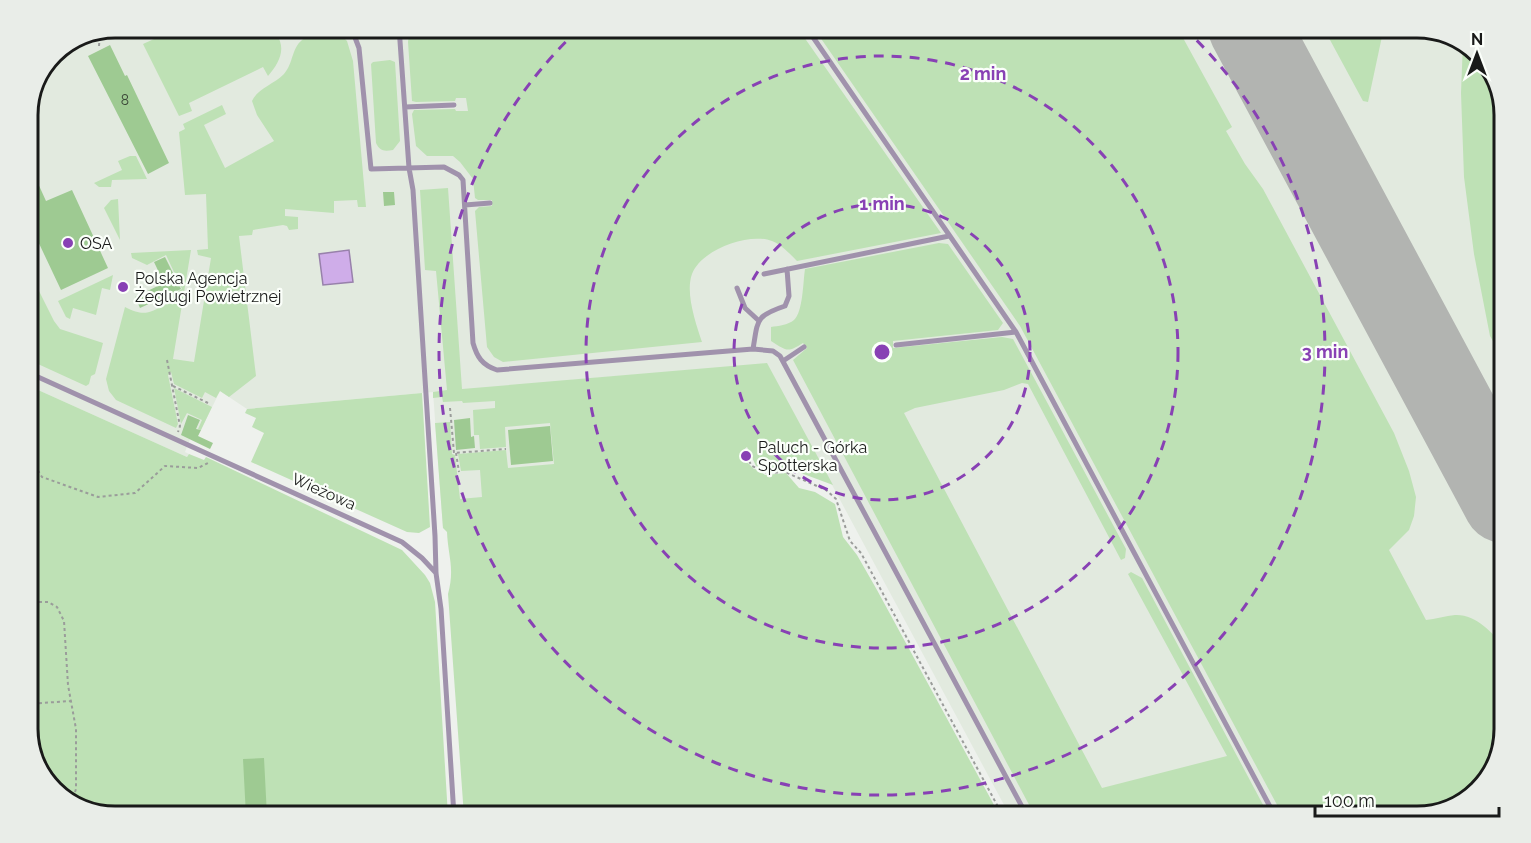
<svg xmlns="http://www.w3.org/2000/svg" width="1531" height="843" font-family="Raleway,sans-serif">
	<style>
		.built { fill: #e2eadf }
		.green { fill: #bee1b5 }
		.water { fill: #cfade9; stroke: #9881ab; stroke-width: 1.5 }
		.lines { fill: none; stroke-linecap: round; stroke-linejoin: round }
		.runway { stroke: #b2b4b1; stroke-width: 82 }
		.building { fill: #9eca92 }
		.path { stroke: #9a9c9a; stroke-width: 2; stroke-dasharray: 3 3; stroke-linecap: butt }
		.lane { stroke: #a092ac; stroke-width: 5 }
		.ring { fill: none; stroke: #8841b4; stroke-width: 3; stroke-dasharray: 10 8 }
		.poi-dot { fill: #8841b4; stroke: #fbfffa; stroke-width: 2 }
		.labels { text-anchor: middle; stroke-width: 4.5; stroke-linejoin: round; paint-order: stroke }
		.number-label { font-size: 14px; fill: #3a4637 }
		.poi-label { font-size: 16px; fill: #191a19; stroke: #fbfffa; text-anchor: start }
		.street-label { font-size: 16px; fill: #191a19; stroke: #fbfffa }
		.rim { fill: none; stroke: #191a19; stroke-width: 3 }
		.centre { fill: #8841b4; stroke: #fbfffa; stroke-width: 3 }
		.ring-label { font-size: 18px; text-anchor: middle; font-weight: bold; fill: #8841b4; stroke: #fbfffa; stroke-width: 4.5; stroke-linejoin: round; paint-order: stroke }
	</style>
	<rect width="100%" height="100%" fill="#eef1ed"/>
	<path class="built" d="M114,27H1417L1460,39L1492,70L1504,109V729L1492,772L1461,804L1417,816H1010L767,364L570,380V538L443,528L433,392L247,409L220,391L198,436L192,434L185,452L189,454L187,457L27,385V109L53,52Z"/>
	<path class="green" d="M419,27H797L941,233L797,261C790,254 782,245 772,241C748,232 701,250 692,274C685,293 696,324 702,342L503,362L494,357L487,347L475,211L479,207L492,206V200H478L475,198L473,179L460,162L453,156H427L416,146L412,114L414,110L455,109L456,111H468L466,98H456L455,101L416,102L412,101L408,42L409,35Z
		M813,27H1177L1232,127L1226,131L1245,164L1263,189L1394,433L1409,471L1416,497L1414,516L1409,530L1389,550L1426,620C1435,619 1446,616 1455,615C1476,614 1491,632 1504,646V729L1492,772L1461,804L1417,816H1283L1020,326Z
		M1323,27H1384L1368,102L1363,101Z
		M337,31L347,41L353,61L366,207H358L357,200L334,201V213L285,209V216L298,217V229L289,230L287,226L283,225L253,230L252,235L239,236L256,376L229,397L220,391L216,398L205,392L202,398L174,384L171,372L168,375L178,424L176,428L116,400L109,391L106,379L125,307C145,317 148,313 167,304L165,298L182,289L166,255L147,265L132,258L131,253L191,250L173,359L194,362L211,258L198,255L197,250L208,249L206,194L185,195L179,132L185,129L183,124L222,105L226,114L204,125L225,168L274,141L257,115L252,101C258,88 273,85 284,74C294,63 291,46 305,38C313,33 327,32 337,31Z
		M276,34C287,48 279,64 268,76L263,67L189,103L192,111L179,116L143,44L154,39Z
		M1463,42L1492,70L1504,109V360L1490,336L1474,254L1464,177L1461,93Z
		M390,60L395,62L400,141L393,150C385,151 380,152 376,143L371,64L373,62Z
		M130,156H136L147,179L112,180L111,187H99L94,183L122,170L118,161Z
		M448,188L462,389L767,363L833,485L790,469L772,472L756,466L747,447L741,452L743,458L754,469L759,470L765,475L786,473L799,488L815,492L835,504L843,537L857,555L877,590L1000,816H464L448,594C455,568 448,556 447,532L443,528L435,423L450,422L452,454L455,455L460,499L482,497L480,470L461,471L458,454L506,450L508,468L554,464L550,423L505,427L506,447L480,449L479,435H474L473,410L495,408V401L463,403L462,401L443,402L442,397L433,398V392L447,390L436,271L425,270L420,190Z
		M118,199L120,240L104,208L111,200Z
		M939,243L948,244L1003,323L998,330L893,341V348L1002,337L1013,339L1126,549L1125,558L1121,560L1028,384L1022,383L1004,390L915,408L904,413L1102,788L1227,756L1128,574L1131,572L1142,578L1269,816H1035L793,360L807,348L803,343C787,353 787,351 771,341V327C778,326 788,325 794,320C803,312 803,282 805,269Z
		M27,267L54,321L60,329L103,343L95,374L91,376L89,384L86,386L27,359Z
		M113,275L110,290L102,288L96,315L73,308L70,319L66,317L58,301Z
		M27,385L187,457L189,454L204,460L206,457L402,550L425,575L430,583L435,602L448,816H114L71,804L39,773L27,734Z
		M174,388L212,407L201,430L198,429L202,420L187,413L181,424Z
		M422,393L430,527L419,533L407,532L251,462L264,433L252,427L256,418L245,413L247,409Z"/>
	<path class="water" d="M349,250L353,282L323,285L319,254Z"/>
	<g class="lines">
		<path class="runway" d="M1249,27L1504,502"/>
	</g>
	<path class="building" d="M110,45L125,76L127,75L169,163L148,174L88,56Z
		M27,159L46,201L72,190L108,268L61,290L27,218V214L31,212L27,203Z
		M383,192H394L395,205L384,206Z
		M165,257L181,289L140,308L135,297L164,283L154,262Z
		M188,415L200,420L196,429L201,430L198,436L213,443L210,449L181,435Z
		M470,418L471,437L474,436L475,448L456,450L454,420Z
		M550,426L553,461L511,465L508,430Z
		M264,758L267,816H246L243,759Z"/>
	<g class="lines">
		<path class="path" d="M99,46L100,33
			M167,360L180,426L178,432
			M173,386L208,403
			M450,408L454,453L506,449
			M456,453L459,472
			M746,456L752,466L767,473L785,472L826,490L836,499L850,541L861,553L1003,816
			M27,466L37,469L42,477L98,497L135,493L165,466L198,468L208,463
			M27,602H48L57,607L64,621L68,685L76,729V789L71,804
			M27,704L71,701"/>
		<path class="lane" d="M188,27L208,31L268,27
			M351,27L359,48L371,169L444,167L459,175L463,180L473,343C477,357 482,365 497,370L753,349L773,351L780,356L1027,816
			M399,27L409,168L413,190L435,536L436,573L441,609L454,816
			M806,27L1016,332L1275,816
			M405,107L454,105
			M465,205L490,203
			M764,274L949,236
			M737,288L745,308L758,320
			M896,345L1016,332
			M753,349C758,320 755,316 785,306L789,296L787,269
			M783,361L804,347
			M27,372L402,542L422,558L436,573"/>
	</g>
	<g class="ring">
		<circle cx="882" cy="352" r="148"/>
		<circle cx="882" cy="352" r="296"/>
		<path d="M1184 28A443 443 0 1 1 580 28"/>
	</g>
	<g class="poi-dot">
		<circle cx="68" cy="243" r="6"/>
		<circle cx="123" cy="287" r="6"/>
		<circle cx="746" cy="456" r="6"/>
	</g>
	<g class="labels">
		<g class="number-label">
			<text x="125" y="105">8</text>
		</g>
		<g class="poi-label">
			<text x="80" y="249">OSA</text>
			<text x="135" y="284">Polska Agencja<tspan x="135" dy="18">Żeglugi Powietrznej</tspan></text>
			<text x="758" y="453">Paluch - Górka<tspan x="758" dy="18">Spotterska</tspan></text>
		</g>
		<g class="street-label">
			<text transform="translate(324 491) rotate(24)" y="6">Wieżowa</text>
		</g>
	</g>
	<path d="M0 0H1531V843H0ZM115 38H1417A77 77 0 0 1 1494 115V729A77 77 0 0 1 1417 806H115A77 77 0 0 1 38 729V115A77 77 0 0 1 115 38Z" fill="#e9ede8" fill-rule="evenodd"/>
	<path class="rim" d="M115 38H1417A77 77 0 0 1 1494 115V729A77 77 0 0 1 1417 806H115A77 77 0 0 1 38 729V115A77 77 0 0 1 115 38Z"/>
	<circle cx="882" cy="352" r="9" class="centre"/>
	<g class="ring-label">
		<text x="983" y="80">2 min</text>
		<text x="882" y="210">1 min</text>
		<text x="1325" y="358">3 min</text>
	</g>
	<g transform="translate(1477 54)" stroke="#fbfffa" stroke-width="4.5" paint-order="stroke">
	<path d="M0-4.5L10 22L0 15L-10 22Z" fill="#191a19"/>
	<text y="-9" font-size="16" font-weight="bold" text-anchor="middle" fill="#191a19">N</text>
	</g>
	<path d="M1315 807v9h184v-9" fill="none" stroke="#191a19" stroke-width="3"/>
	<text x="1324" y="807" font-size="18" fill="#191a19" stroke="#fbfffa" stroke-width="4.5" paint-order="stroke">100 m</text>
</svg>
